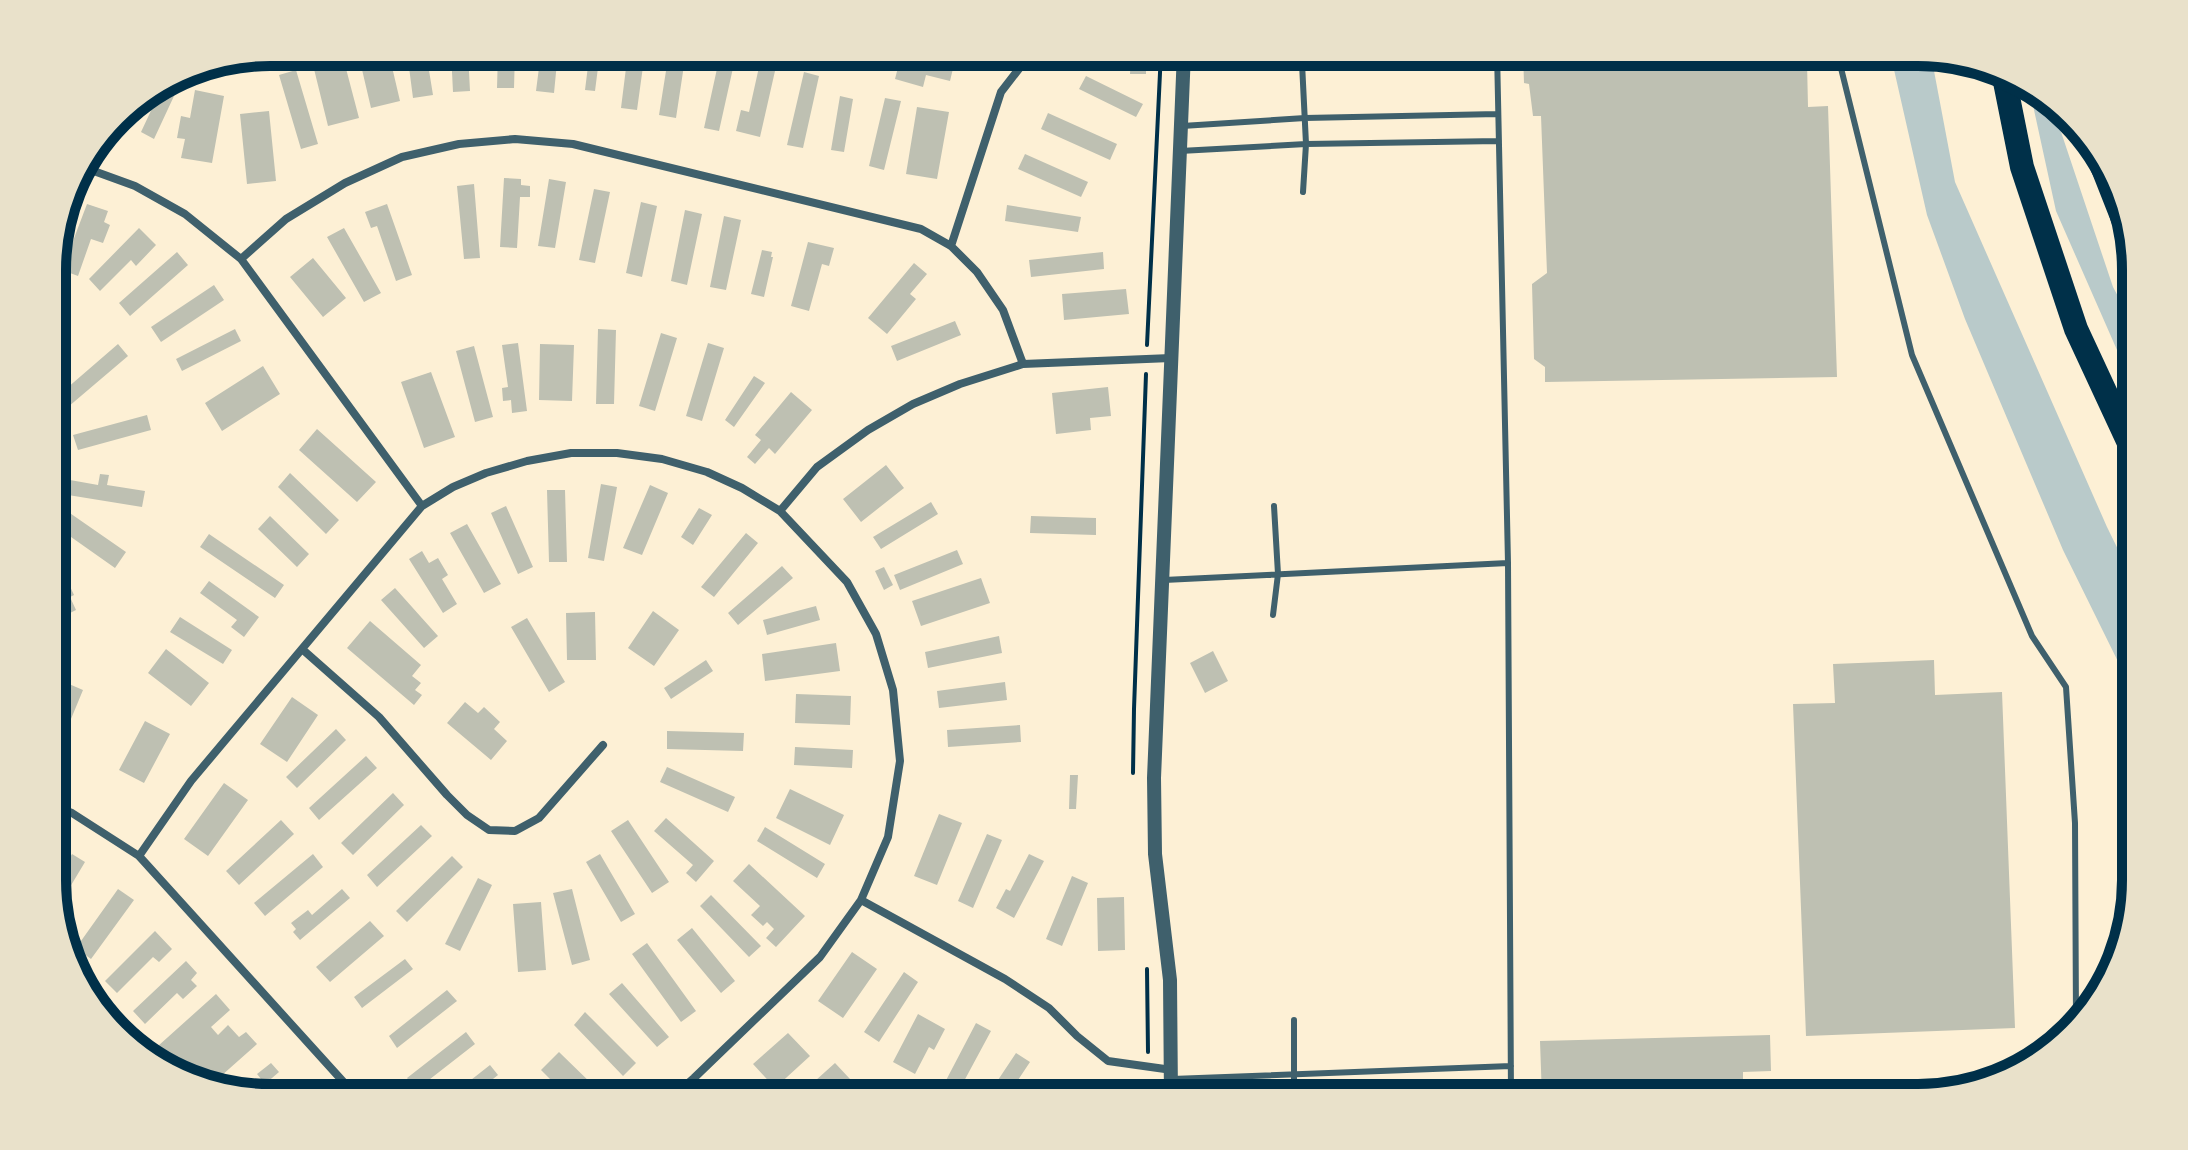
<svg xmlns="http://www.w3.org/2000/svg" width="2188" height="1150" font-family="Georgia,serif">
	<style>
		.green { fill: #b9caca }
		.building { fill: #bec0b2 }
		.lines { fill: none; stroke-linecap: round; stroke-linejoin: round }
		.path { stroke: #003049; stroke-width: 4 }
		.service { stroke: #3f606c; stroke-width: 6 }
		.minor { stroke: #3f606c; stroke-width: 8 }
		.tertiary { stroke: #3f606c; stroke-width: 14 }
		.motorway { stroke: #003049; stroke-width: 24 }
		.rim { fill: none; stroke: #003049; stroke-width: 10 }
	</style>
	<rect width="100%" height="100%" fill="#fdf0d5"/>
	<path class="green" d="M1890,52H1918L1931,55L1955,182L2107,527L2135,584V696L2063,550L1965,319L1927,215Z
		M2029,87L2053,108L2113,287L2134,326L2135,391L2056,211Z"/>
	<path class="building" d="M407,52H426L433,95L413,98Z
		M451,52H468L470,91L453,92Z
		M498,52H515L514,88H497Z
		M541,52H558L554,93L536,91Z
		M585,52H600L595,91L585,90L588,66H583Z
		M628,52H645L637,110L621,108Z
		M669,52H686L676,118L659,115Z
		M902,52H957L950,81L926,75L923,87L895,79Z
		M1131,52H1146V74H1130Z
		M1523,52H1741L1742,64L1807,62L1808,107L1828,106L1837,377L1545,382V367L1534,359L1532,284L1547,273L1541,116H1533L1529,84L1524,83Z
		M389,54L400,101L371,108L360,61Z
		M720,55L735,59L719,131L704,128Z
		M344,61L359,118L328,126L314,69Z
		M759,67L775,71L760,137L736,131L741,110L749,112Z
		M296,70L318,144L301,149L279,75Z
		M804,72L819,76L803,148L787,145Z
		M1086,76L1143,104L1136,117L1079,89Z
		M172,77L181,81L154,139L141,132L164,83Z
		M195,90L224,96L212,163L181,158L185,139L177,138L181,116L190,118Z
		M840,96L853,99L844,152L831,150Z
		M885,98L901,101L884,170L869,166Z
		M917,107L949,112L937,179L906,174Z
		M269,111L276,181L247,184L240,114Z
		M1048,113L1117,144L1110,160L1041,129Z
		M1025,154L1088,182L1081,197L1018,169Z
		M504,178L521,179V185L530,186V197H520L517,248L500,247Z
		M549,179L566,182L555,248L538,246Z
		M474,184L480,258L464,259L457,186Z
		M594,189L610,192L595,263L579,260Z
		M641,202L657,206L642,277L626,273Z
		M87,204L108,211L104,222L110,225L103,243L91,239L78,276L62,270Z
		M387,204L412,275L396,281L377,226L371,228L365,212Z
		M1007,205L1081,217L1078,232L1005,221Z
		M685,210L702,214L687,285L671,281Z
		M724,216L741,220L726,290L710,287Z
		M139,228L156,245L136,266L131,260L100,291L89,279Z
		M344,228L381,293L364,302L327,237Z
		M808,242L834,248L829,266L822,264L809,311L791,306Z
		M762,250L772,252L771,257H773L764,297L751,294Z
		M177,252L188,265L130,316L119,303Z
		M1103,252L1104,269L1031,277L1029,260Z
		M313,258L346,298L323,317L290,277Z
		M914,263L927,274L910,294L916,299L887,334L868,318Z
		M214,285L224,300L161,342L151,327Z
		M1126,289L1129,314L1064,320L1062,294Z
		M53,310L65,314L53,350Z
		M955,321L961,335L897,361L891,346Z
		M235,329L241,341L182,371L176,359Z
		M598,329L616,330L614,404H596Z
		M661,333L677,338L655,411L639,406Z
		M518,343L527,411L512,413L511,400L503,401L502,388L508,387L502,345Z
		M708,343L724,348L702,421L686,416Z
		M118,344L128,356L68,407L59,395Z
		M540,344L574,345L572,401L539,400Z
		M474,346L493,417L475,422L456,351Z
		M263,366L280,394L222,431L205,403Z
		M431,372L455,437L424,448L401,382Z
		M754,376L765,383L734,427L725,420Z
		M1108,387L1111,416L1090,418L1091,430L1056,434L1052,393Z
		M791,392L812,410L775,454L769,448L755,464L747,457L761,440L755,435Z
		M147,415L151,430L78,450L73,435Z
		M317,429L376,482L357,502L299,450Z
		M886,465L904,488L861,522L843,499Z
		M290,473L339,520L326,534L278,487Z
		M100,474L109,475L107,485L145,491L142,507L68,495L70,480L98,485Z
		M601,484L617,487L604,561L588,558Z
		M650,485L668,493L642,555L623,548Z
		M547,490H565L567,562H549Z
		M931,502L938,514L881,549L873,537Z
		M506,506L533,567L518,574L491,513Z
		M699,508L712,515L693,545L681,537Z
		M64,509L126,552L115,568L54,525Z
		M270,516L309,554L297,567L258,529Z
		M1031,516L1096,518V535L1030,533Z
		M467,524L501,584L484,593L450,533Z
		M746,533L758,543L714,597L701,587Z
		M209,534L284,585L275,598L200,547Z
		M957,550L963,564L900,590L894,575Z
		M422,551L429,563L438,558L448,575L442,579L457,604L443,613L409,559Z
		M58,561L74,595L70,597L76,610L60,618L53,604V563Z
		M782,566L793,578L738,625L728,613Z
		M884,567L893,585L884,590L875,571Z
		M981,578L990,603L921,626L912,601Z
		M209,581L259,617L244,637L231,627L237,620L200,593Z
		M395,588L438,636L424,648L381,600Z
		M816,606L820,620L767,635L763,620Z
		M653,611L679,630L654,666L628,648Z
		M595,612L596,660H567L566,613Z
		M180,617L232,650L223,664L170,632Z
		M527,618L565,682L549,692L511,627Z
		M370,621L421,665L412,676L421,683L415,690L422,695L414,705L347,648Z
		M999,636L1002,653L928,668L925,652Z
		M836,643L840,671L765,681L762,654Z
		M166,649L209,683L191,706L148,673Z
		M1213,651L1228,681L1205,693L1190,663Z
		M706,660L713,671L671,699L664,688Z
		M1934,660L1935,695L2002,692L2015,1028L1806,1036L1793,704L1835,703L1833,664Z
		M62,681L83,690L54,760L53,702Z
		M1005,682L1007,700L939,708L937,691Z
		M796,694L851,696L850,725L795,723Z
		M292,697L318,715L287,762L260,744Z
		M465,702L478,713L484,707L500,722L494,729L507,741L491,760L447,723Z
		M145,721L170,734L144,783L119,770Z
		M1020,725L1021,742L948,747L947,730Z
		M336,729L346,740L297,788L286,777Z
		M667,731L744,733L743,751L667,749Z
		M795,747L853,750L852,768L794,765Z
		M366,756L377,768L319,820L309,808Z
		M667,767L735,797L728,812L660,782Z
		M1070,775H1078L1076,809H1069Z
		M224,783L248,800L208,856L184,839Z
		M790,789L844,815L830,845L776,818Z
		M393,793L404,805L353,855L341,843Z
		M939,814L962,823L937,885L914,876Z
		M666,818L714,861L696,882L686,873L693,865L654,831Z
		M281,820L294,834L239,885L226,871Z
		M628,820L669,882L652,893L611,831Z
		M421,825L432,836L377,887L367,875Z
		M765,827L825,864L817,878L757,841Z
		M987,834L1002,840L973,908L958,901Z
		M72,854L85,862L55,912L54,884Z
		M313,854L323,867L265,916L254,903Z
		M600,854L635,914L621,922L586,862Z
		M1029,854L1044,861L1014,918L996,908L1006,889L1010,891Z
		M452,856L463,867L407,922L396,911Z
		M749,864L805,916L776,947L766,938L774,929L767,922L763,926L751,915L760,906L733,881Z
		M1072,876L1088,883L1062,946L1046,939Z
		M478,878L492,885L460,951L445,944Z
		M118,889L134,900L91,959L76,948Z
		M342,889L350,898L300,940L293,932L296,929L291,923L308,910L312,915Z
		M572,889L590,960L572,965L553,893Z
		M711,895L761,946L749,957L700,906Z
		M1124,897L1125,950L1098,951L1097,898Z
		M541,902L546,970L518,972L513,904Z
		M370,921L384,936L330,982L316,967Z
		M692,928L735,981L721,993L677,940Z
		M155,931L172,949L159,962L153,957L117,993L105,981Z
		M647,943L696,1011L681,1022L632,954Z
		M852,952L877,969L843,1018L818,1001Z
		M405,959L413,969L362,1008L354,997Z
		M186,961L197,973L191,980L197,986L183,999L177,993L145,1024L133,1011Z
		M904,972L918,982L879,1042L864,1032Z
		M622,983L669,1037L657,1047L609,994Z
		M447,990L457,1001L397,1048L389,1036Z
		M216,994L230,1010L211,1027L218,1035L228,1025L239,1037L246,1032L257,1044L212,1084L187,1079L158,1046Z
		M585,1012L636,1063L623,1076L574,1025Z
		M918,1014L945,1029L934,1050L929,1047L915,1074L893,1062Z
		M976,1023L991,1031L956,1096L942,1088Z
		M466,1032L475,1044L416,1090L407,1078Z
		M788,1033L810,1056L775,1088L753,1064Z
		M1770,1035L1771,1071L1743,1072V1098H1542L1540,1041Z
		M559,1052L596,1088L585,1098H569L541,1070Z
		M1016,1053L1030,1062L1006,1098H986Z
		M271,1063L279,1072L265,1084L257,1074Z
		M835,1063L850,1079L829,1098H796Z
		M490,1065L498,1075L469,1098H448Z
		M1039,1081L1056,1088L1052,1098H1032Z"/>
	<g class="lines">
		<path class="path" d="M1147,345L1161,52
			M1133,773L1134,709L1146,374
			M1147,969L1148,1052
			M1148,1098V1081"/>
		<path class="service" d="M1497,52L1508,563L1511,1098
			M1837,52L1912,355L2032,636L2066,687L2075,823L2076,1019
			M1302,63L1306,144L1303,192
			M1182,126L1305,118L1498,114
			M1180,151L1306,144L1499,141
			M1164,580L1508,563
			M1273,615L1278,574L1274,506
			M1294,1020V1098
			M1172,1079L1511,1066
			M1334,1098L1511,1091"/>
		<path class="minor" d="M80,166L135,186L185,214L241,259L422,506
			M951,246L1001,92L1032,52
			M241,259L286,219L345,183L402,157L459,144L515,139L573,144L921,229L951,246L977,272L1003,310L1023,364
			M780,511L817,467L868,430L913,404L960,384L1023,364L1171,358
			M302,649L379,717L447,795L467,815L489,830L515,831L539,818L603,745
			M54,806L72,813L139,856L358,1098
			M139,856L191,781L422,506L453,487L486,473L527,461L571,453H617L662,459L707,472L742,488L780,511L847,582L876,634L893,690L900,761L888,837L861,900L820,957L694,1078L671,1098
			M861,900L1005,979L1049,1008L1077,1036L1108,1061L1172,1070
			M694,1078L711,1098"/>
		<path class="tertiary" d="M1171,1098L1170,980L1155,854L1154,778L1184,52"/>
		<path class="motorway" d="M2003,72L2022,167L2076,329L2135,456
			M2093,143L2134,247"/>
	</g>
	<path d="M0 0H2188V1150H0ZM270 66H1918A204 204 0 0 1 2122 270V880A204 204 0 0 1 1918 1084H270A204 204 0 0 1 66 880V270A204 204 0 0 1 270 66Z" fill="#e9e1ca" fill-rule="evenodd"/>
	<path class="rim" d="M270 66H1918A204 204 0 0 1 2122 270V880A204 204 0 0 1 1918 1084H270A204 204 0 0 1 66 880V270A204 204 0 0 1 270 66Z"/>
</svg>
